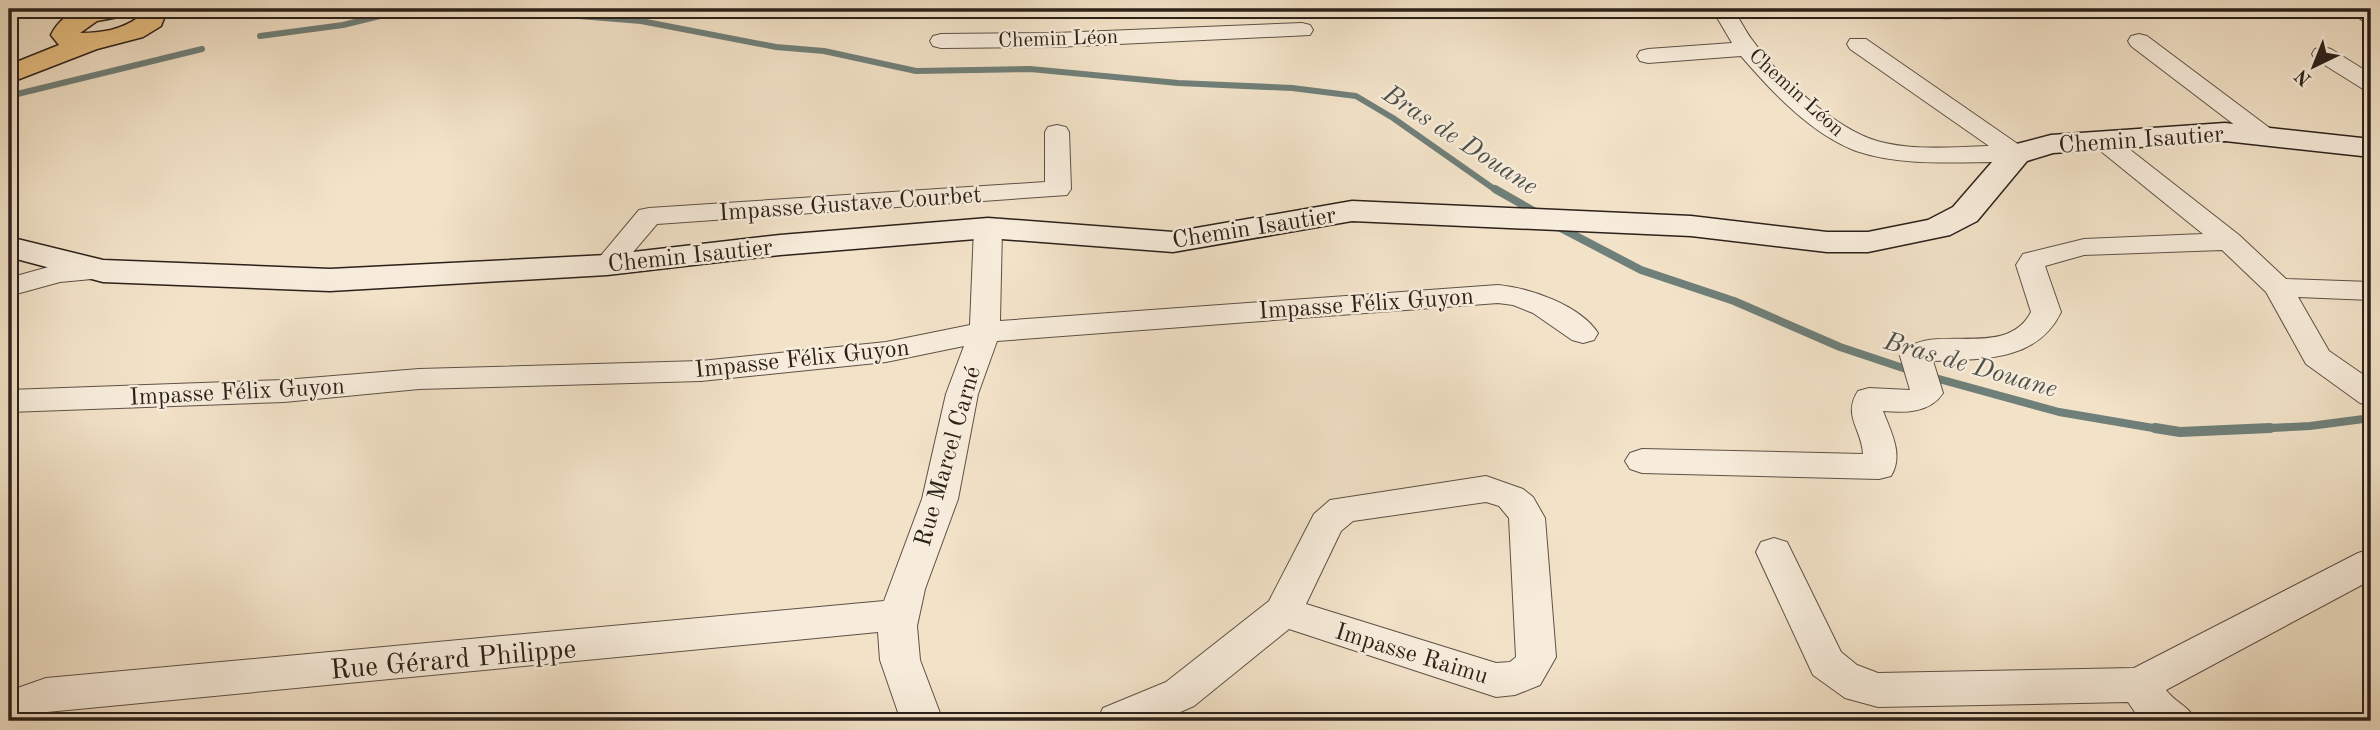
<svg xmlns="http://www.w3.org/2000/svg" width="2380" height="730" font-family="'Old Standard TT',serif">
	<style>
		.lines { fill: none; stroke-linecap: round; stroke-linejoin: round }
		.stream-far2 { stroke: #6f7f79; stroke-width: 6 }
		.stream-far1 { stroke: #6f7f79; stroke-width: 8 }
		.stream { stroke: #6f7f79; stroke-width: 10 }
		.minor-casing { stroke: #5e5146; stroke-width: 2 }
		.secondary-casing { stroke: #2c211a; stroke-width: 3 }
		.primary-casing { stroke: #2c211a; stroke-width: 3 }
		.minor { fill: #f7ecdb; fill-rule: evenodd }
		.secondary { fill: #f7ecdb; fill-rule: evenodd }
		.primary { fill: #e9c184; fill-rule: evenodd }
		.labels { text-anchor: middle; stroke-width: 5; stroke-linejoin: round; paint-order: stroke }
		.far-street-label { font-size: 21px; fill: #2c211a; stroke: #f7ecdb }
		.street-label { font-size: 24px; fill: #2c211a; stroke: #f7ecdb }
		.water-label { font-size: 26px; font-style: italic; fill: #4d504a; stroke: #f7ecdb }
		.near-street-label { font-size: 28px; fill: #2c211a; stroke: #f7ecdb }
	</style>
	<rect width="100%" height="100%" fill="#f2e2c8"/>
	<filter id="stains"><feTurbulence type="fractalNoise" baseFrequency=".00286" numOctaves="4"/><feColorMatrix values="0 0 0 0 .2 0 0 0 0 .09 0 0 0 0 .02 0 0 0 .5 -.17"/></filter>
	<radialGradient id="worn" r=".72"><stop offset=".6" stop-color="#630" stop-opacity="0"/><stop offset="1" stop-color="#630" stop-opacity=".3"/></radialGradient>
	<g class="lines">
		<path class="stream-far2" d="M494,9L641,21L776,47L824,51L916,71L1030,69L1178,83L1292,88L1356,96L1393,118L1497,191
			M260,36L343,25L396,12L464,9
			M9,96L202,49"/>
		<path class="stream-far1" d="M1495,189L1539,214
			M1553,224L1641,270L1734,301L1840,347L1915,372
			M1928,376L2059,412L2165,430
			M2232,430L2310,426L2371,418"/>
		<path class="stream" d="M2155,428L2180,432L2270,428"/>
		<g class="minor-casing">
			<path id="minor" d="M1712,9H1733C1740,19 1745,31 1753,41C1778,76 1834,128 1877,141C1912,151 1952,147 1989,146L1850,49L1847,44L1850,39H1866L2025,149L2029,154L2025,159L2016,162C1964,161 1907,168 1856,151C1811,134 1772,92 1741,56L1648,63L1640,61L1637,56L1640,51L1648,49L1732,43Z
				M1933,9H1985L1982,14C1967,17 1948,20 1933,17L1930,12Z
				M2348,9H2371V22L2363,21Z
				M1302,23L1310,25L1313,30L1310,35L1055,47L941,48L933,46L930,41L933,36L941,34L1055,33Z
				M2139,34L2147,36L2271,129L2274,134L2271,139L2262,141L2253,139L2131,46L2128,41L2131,36Z
				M2323,47L2331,49L2371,74V91L2363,89L2315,59L2312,54L2315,49Z
				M1057,125L1066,127L1069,132L1071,189L1067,195L657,224L617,271L607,274L597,271L593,265L639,210L649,208L1045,182V132L1048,127Z
				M2101,132L2110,134L2239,235L2286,279L2371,282V300L2298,297L2329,351L2371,380V406L2360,403L2306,364L2266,292L2222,250L2084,255L2045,266L2061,312C2037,362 1982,359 1933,361L1943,393C1930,413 1905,413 1883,411C1891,432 1904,455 1891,476L1879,479L1642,473L1630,469L1625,461L1630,453L1642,449L1863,454C1862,429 1842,416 1858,391L1869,388L1910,390L1900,356C1925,318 2005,363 2031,312L2016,265L2023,254L2084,239L2203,234L2092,144L2089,139L2092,134Z
				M988,220L998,222L1002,228L1000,321L1498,285C1530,288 1580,305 1598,333L1594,340L1583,343L1572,340L1533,313L1513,305L1498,303L997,341L978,394L958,499L925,589L917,626L920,660L943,721H901L880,660L878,632L47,712L21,721H9V691L46,678L884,601L922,499L946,394L964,346L886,362L701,381L419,389L284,402L9,412V390L284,380L419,369L701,361L886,342L970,325L974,228L978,222Z
				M103,262L113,265L117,271L113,277L60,282L9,296V278L59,264Z
				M1486,476L1523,489L1533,497L1545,518L1556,657L1540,685L1515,695L1496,697L1289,629L1194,706L1160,721H1097L1103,708L1166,682L1269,601L1314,514L1330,500ZM1486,502L1499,506L1509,518L1516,657L1510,662L1496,663L1306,604L1341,531L1353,521Z
				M1774,538L1787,542L1841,652L1857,665L1878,673L2134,668L2358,553L2371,549V580L2166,690C2176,703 2189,706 2196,721H2141L2128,702L1878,707L1845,698L1813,675L1756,552L1761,542Z"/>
		</g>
		<g class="secondary-casing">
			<path id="secondary" d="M2225,123L2371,139V157L2225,141L2053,153L2027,161L1977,221L1950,235L1868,252H1827L1691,236L1352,221L1173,252L988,238L780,255L607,275L330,291L103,282L9,257V237L103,260L330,269L607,255L780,235L988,218L1173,232L1352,201L1691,216L1827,232H1868L1928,220L1953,207L2005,147L2051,135Z"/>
		</g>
		<g class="primary-casing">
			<path id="primary" d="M83,9H133L129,15L97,21L80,33C102,33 121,30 139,17L137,9H163L166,13L161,26L143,37L97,49L9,83V65L59,45L51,35C58,21 67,14 83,9Z"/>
		</g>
		<use href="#minor" class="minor"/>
		<use href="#secondary" class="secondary"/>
		<use href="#primary" class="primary"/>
	</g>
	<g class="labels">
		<g class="far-street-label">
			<text transform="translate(1058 38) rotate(-2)" y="7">Chemin Léon</text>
			<text transform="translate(1797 92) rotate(42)" y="7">Chemin Léon</text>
		</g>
		<g class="street-label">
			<text transform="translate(2141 139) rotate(-4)" y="8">Chemin Isautier</text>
			<text transform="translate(850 203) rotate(-4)" y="8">Impasse Gustave Courbet</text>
			<text transform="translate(1254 227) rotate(-9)" y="8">Chemin Isautier</text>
			<text transform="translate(690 255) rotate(-6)" y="8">Chemin Isautier</text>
			<text transform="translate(1366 303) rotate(-4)" y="8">Impasse Félix Guyon</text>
			<text transform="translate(802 358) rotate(-6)" y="8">Impasse Félix Guyon</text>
			<text transform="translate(237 391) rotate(-3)" y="8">Impasse Félix Guyon</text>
			<text transform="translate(947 456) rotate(-74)" y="8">Rue Marcel Carné</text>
			<text transform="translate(1412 653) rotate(17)" y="8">Impasse Raimu</text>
		</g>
		<g class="water-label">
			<text transform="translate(1461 139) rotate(33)" y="9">Bras de Douane</text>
			<text transform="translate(1971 364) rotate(16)" y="9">Bras de Douane</text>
		</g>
		<g class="near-street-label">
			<text transform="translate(453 658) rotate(-5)" y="10">Rue Gérard Philippe</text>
		</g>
	</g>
	<rect width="2380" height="730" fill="none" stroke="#f2e2c8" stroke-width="35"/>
	<rect x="10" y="10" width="2359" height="709" fill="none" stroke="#2c211a" stroke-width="3.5"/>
	<rect x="18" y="18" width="2345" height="695" fill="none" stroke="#2c211a" stroke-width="2"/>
	<g transform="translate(2314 66) rotate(223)" stroke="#f7ecdb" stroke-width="5" paint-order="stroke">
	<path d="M0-5L12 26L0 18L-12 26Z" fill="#2c211a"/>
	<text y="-10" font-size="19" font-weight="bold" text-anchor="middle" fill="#2c211a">N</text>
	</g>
	<rect width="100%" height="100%" filter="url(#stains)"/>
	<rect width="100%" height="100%" fill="url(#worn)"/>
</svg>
